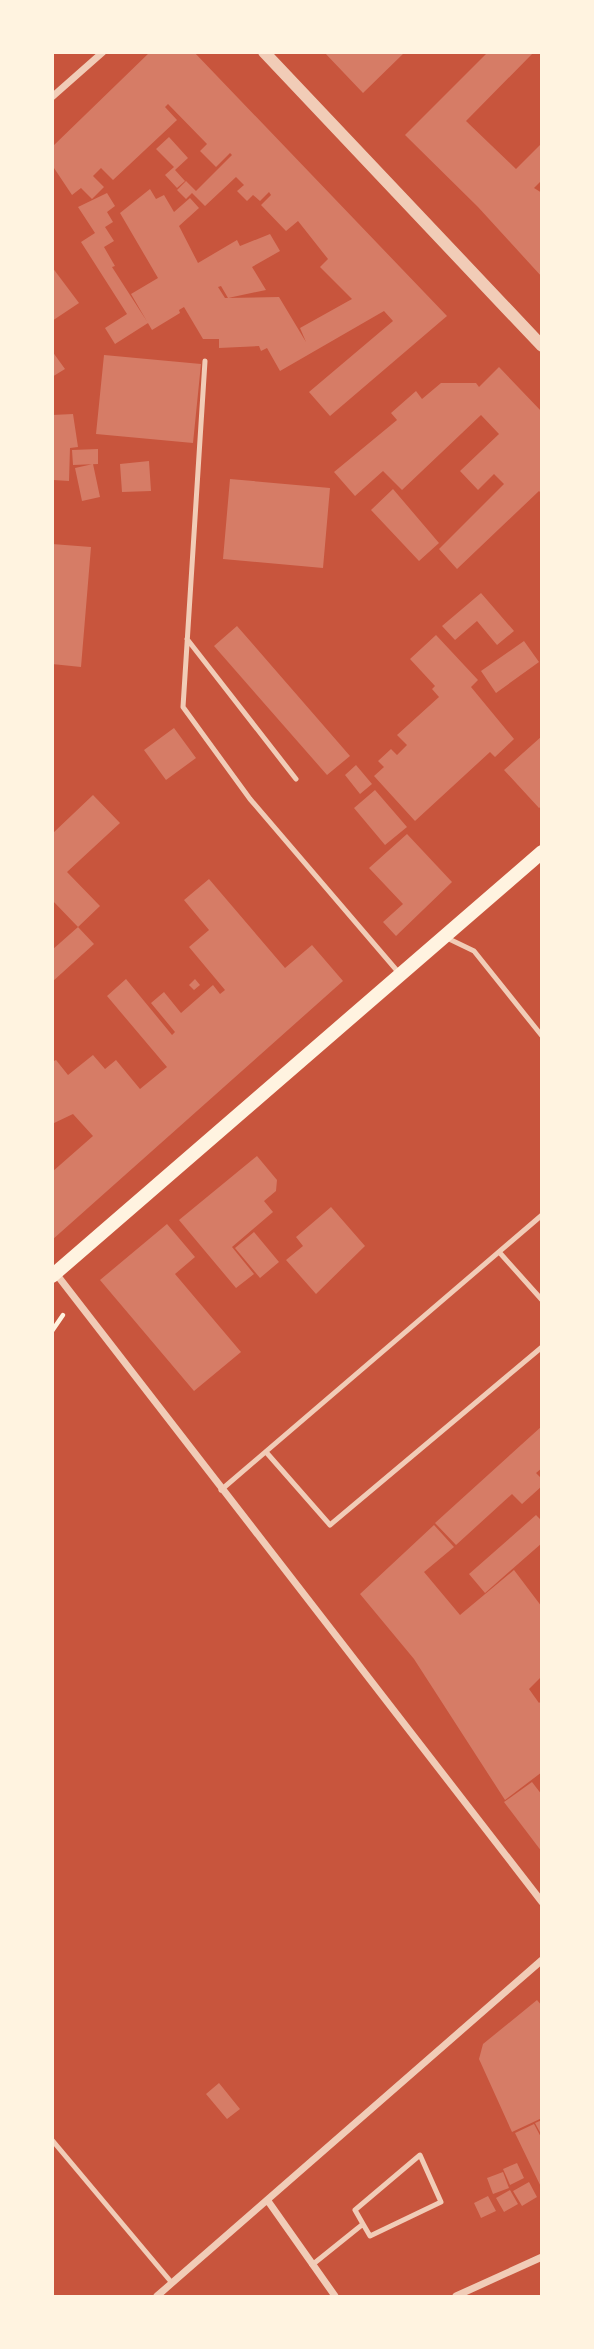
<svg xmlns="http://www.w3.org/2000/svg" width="594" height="2349" font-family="'Alegreya Sans',sans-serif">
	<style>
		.building { fill: #d67c66 }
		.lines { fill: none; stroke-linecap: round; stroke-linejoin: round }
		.path { stroke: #fff3e0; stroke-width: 4.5 }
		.service { stroke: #f1ccb7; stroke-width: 5 }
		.minor { stroke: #f1ccb7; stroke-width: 7 }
		.tertiary { stroke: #f1ccb7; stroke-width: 12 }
		.secondary { stroke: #fff3e0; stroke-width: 14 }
	</style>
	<rect width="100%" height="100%" fill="#c8553d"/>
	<path class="building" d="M150,52H194L447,316L330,416L309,392L393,321L384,311L280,371L267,348L261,351L259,346L219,348V339H203L184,307L179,310L180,313L152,330L131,294L158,278L120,213L150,189L156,199L164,195L174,212L190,198L199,208L179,226L198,263L237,240L240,246L270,234L280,251L252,267L266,290L228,298L221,286L218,287L225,298H226L279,297L306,342L300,328L352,299L320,267L328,259L298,221L286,231L261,205L271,195L269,192L260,201L253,195L247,201L237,191L244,185L236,177L205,206L192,193L186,199L177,190L186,181L196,191L232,155L230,153L216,167L200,151L207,144L168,104L165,107L177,120L113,180L101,168L93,176L104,187L92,199L81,188L72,195L52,165V147Z
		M324,52H405L363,93Z
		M488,52H534L466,121L516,169L542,143V180L534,188L542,193V277L478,207L405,135Z
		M169,137L188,158L175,170L185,181L177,188L165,175L174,167L156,149Z
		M107,193L115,206L107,212L113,222L105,227L114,241L104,247L115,266L112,267L148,323L115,344L105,328L127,314L81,242L95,233L78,207Z
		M52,267L79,303L52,321Z
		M52,351L65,369L52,377Z
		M104,355L201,364L193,443L96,434Z
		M499,367L542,412V494L539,491L457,569L439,549L504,484L494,474L478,490L460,471L499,434L481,415L402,490L383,471L355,496L334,472L397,420L391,413L416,391L422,399L441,383H476L479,387Z
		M73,414L78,447L70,448L69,481L53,480L52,415Z
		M98,449V464L73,465L72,450Z
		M149,461L151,491L122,492L120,464Z
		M93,464L100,497L82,501L75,468Z
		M230,479L330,488L323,568L223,559Z
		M393,489L439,543L419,561L371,510Z
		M52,544L91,547L81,667L52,664Z
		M481,593L514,631L497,645L477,621L455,640L442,626Z
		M237,626L350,756L327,775L214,646Z
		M436,635L478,680L471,687L514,739L495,757L490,752L415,821L374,776L384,767L378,761L391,749L397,755L407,745L397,735L439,697L432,689L435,686L410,659Z
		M524,641L539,662L496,693L481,671Z
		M174,728L196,758L166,780L144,750Z
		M542,736V806L539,808L504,770Z
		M356,765L372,784L360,794L345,775Z
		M375,790L407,827L385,845L354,808Z
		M93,795L120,823L67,872L100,906L78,927L94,944L52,982V950L78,927L52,900V834Z
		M407,834L452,882L396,936L383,922L403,904L369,868Z
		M209,879L285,968L312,945L343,981L52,1240V1172L93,1136L73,1114L52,1124V1062L56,1060L68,1075L93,1055L105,1069L116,1060L140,1089L167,1067L107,996L126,979L172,1035L175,1032L151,1003L164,992L181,1013L213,985L220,994L225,990L189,947L209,930L184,900Z
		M195,979L200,985L194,990L189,985Z
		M257,1156L277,1180L276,1191L264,1201L273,1212L232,1247L254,1274L236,1288L179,1220Z
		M331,1207L365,1246L316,1294L286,1260L303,1246L296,1237Z
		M167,1224L195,1257L175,1274L241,1352L194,1391L100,1280Z
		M254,1232L279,1262L260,1278L235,1248Z
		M542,1426V1468L536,1473L542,1479V1486L522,1504L512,1494L456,1545L435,1523Z
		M536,1515L542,1521V1543L485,1593L469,1574Z
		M434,1525L454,1547L424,1572L460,1615L514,1570L542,1607V1676L529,1689L539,1703L542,1700V1772L505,1800L414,1659L360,1594Z
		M532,1782L542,1795V1852L504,1802Z
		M537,2000L542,2006V2118L512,2132L479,2059L483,2044Z
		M219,2083L240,2109L227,2119L206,2094Z
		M542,2120V2136L535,2123Z
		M534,2124L542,2139V2189L515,2133Z
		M517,2163L524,2178L510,2185L503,2169Z
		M503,2172L509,2188L493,2194L487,2178Z
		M529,2182L537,2197L522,2206L513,2191Z
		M510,2190L518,2204L504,2212L496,2198Z
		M488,2196L496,2211L481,2218L474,2203Z"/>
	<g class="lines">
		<path class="path" d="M52,1331L63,1315"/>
		<path class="service" d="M205,361L183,707L250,799L399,973
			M187,639L296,779
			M447,938L474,951L542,1036
			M500,1253L542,1300
			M266,1452L330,1525L542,1347
			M221,1490L542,1215
			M52,2140L172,2283
			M312,2265L363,2224L370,2236L441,2202L420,2155L355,2210L363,2224"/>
		<path class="minor" d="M52,97L103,52
			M54,1271L542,1902
			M268,2201L335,2296
			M157,2296L542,1960
			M456,2296L542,2257"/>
		<path class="tertiary" d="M264,52L542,346"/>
		<path class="secondary" d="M52,1276L542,852"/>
	</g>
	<rect width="594" height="2349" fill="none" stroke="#fff3e0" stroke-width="108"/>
</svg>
